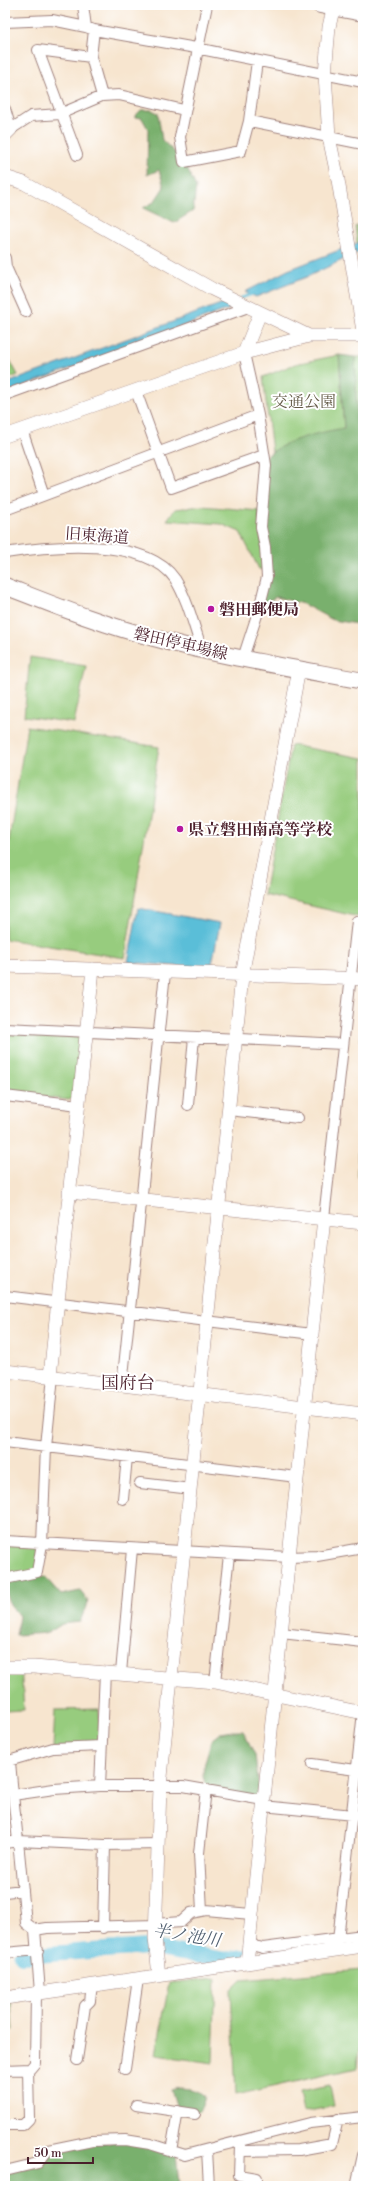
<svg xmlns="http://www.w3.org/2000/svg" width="368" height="2191" font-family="'Libre Bodoni','Noto Serif JP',serif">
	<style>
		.green { fill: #97cc7e; stroke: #707654 }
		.forest { fill: #79b06d; stroke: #62684c }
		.water { fill: #5abed8; stroke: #526e82 }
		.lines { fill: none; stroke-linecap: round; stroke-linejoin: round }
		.stream { stroke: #5abed8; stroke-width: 2.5 }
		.river { stroke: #5abed8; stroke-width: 16 }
		.minor-casing { stroke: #a0827d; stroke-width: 12 }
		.tertiary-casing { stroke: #a0827d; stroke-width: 14 }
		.primary-casing { stroke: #a0827d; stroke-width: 18 }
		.minor { stroke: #fff; stroke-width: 10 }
		.tertiary { stroke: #fff; stroke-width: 13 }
		.primary { stroke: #fff; stroke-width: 16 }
		.poi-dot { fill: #b5179e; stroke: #fff; stroke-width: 1.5 }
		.labels { text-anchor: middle; stroke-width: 4; stroke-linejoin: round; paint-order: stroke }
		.park-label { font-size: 16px; fill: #655c48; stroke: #fff }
		.street-label { font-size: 16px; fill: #4a1f2b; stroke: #fff }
		.poi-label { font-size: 16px; font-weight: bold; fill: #4a1f2b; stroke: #fff; text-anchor: start }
		.water-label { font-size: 17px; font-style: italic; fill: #505f70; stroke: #fff }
		.quarter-label { font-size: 18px; fill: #4a1f2b; stroke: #fff }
	</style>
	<rect width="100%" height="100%" fill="#fff"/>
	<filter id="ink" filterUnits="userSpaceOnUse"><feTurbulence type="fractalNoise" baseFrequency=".025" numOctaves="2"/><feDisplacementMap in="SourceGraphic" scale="8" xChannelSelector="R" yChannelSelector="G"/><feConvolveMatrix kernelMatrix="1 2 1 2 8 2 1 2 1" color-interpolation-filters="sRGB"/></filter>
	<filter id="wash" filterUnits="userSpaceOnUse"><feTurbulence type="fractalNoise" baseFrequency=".012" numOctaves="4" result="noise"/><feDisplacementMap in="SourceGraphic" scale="16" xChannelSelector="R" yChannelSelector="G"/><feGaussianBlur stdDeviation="0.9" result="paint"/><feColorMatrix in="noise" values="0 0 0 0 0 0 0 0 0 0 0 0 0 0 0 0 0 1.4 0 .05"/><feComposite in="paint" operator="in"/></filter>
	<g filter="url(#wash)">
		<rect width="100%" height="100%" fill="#f7e5cf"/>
		<path class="green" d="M363,222V263L360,264L355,227Z
			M5,351L18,375L5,380Z
			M339,355L344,428L272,452L263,377L295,364Z
			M355,357H363V425H357Z
			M202,506L260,511L265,570L259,569L240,532L221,524L167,520L175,509Z
			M30,657L86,666L74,723L24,716Z
			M27,726L159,747L125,958L5,939V866Z
			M291,745L363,758V918L264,895Z
			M5,1033L78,1037L80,1039L72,1098L69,1100L5,1093Z
			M361,1036H363V1176H357Z
			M5,1541L37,1543V1572L5,1579Z
			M21,1666L24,1710L5,1711V1668Z
			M99,1709L101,1746L53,1748L55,1710Z
			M363,1970V2011L357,2068L236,2095L231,1990L241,1980Z
			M216,1978L213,2063L156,2055L169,1983Z
			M11,2002L13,2030H5V2003Z
			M330,2085L334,2106L304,2112L300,2091Z"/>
		<path class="forest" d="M141,110H152L158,113L162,140L183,160L196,187L193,211L174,223L143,208L154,202L164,187L159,170L147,175L148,129L142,118L134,117Z
			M339,355L355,357L357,425H363V625L333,620L303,604L276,597L258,606L265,577L259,517L265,458C285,439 318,433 344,428Z
			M45,1577L61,1595L80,1591L88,1601L80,1622L62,1624L48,1633L16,1635L19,1616C7,1601 3,1597 10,1578Z
			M232,1731H243L255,1755L259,1788L254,1799C240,1796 201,1794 203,1773C204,1762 209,1751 211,1740L220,1733Z
			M179,2088C189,2089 199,2088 205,2098L199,2111L186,2112L176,2106L171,2090Z
			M125,2140L176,2153L179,2186H5V2172L39,2166L48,2150Z"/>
		<path class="water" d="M363,241V250L309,276L256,297L245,292L288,270Z
			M226,302L234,307L5,393V384Z
			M138,908L220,923L211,969L128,962Z"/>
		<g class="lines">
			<path class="stream" d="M241,298L253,294"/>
			<path class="river" d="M21,1956L147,1947L225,1960L244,1957"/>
		</g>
	</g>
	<g filter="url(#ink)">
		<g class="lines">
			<g class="minor-casing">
				<path id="minor" d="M83,5L86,27L94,30L196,48L363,82
					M207,5L180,137L184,162L241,151L249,121L257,61
					M5,22L52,20L86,27
					M94,30L91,57L102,96
					M5,109L11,129L31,116L60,114L102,96L119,95L184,110
					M249,121L363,144
					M77,155L38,50L91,57
					M5,258L6,267L26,312
					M136,391L171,488L264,455
					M5,395L248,307
					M22,430L44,495
					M5,510L258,415
					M5,553C49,546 146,536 175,579C188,600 194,627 202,650
					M243,658L259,609L267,577L265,547L261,527L266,465L258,415L244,353
					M5,1028L343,1044
					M5,1096L79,1105
					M188,1105L194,1037
					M229,1110L298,1118
					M324,1218L357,921
					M5,1296L312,1334
					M122,1386L165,973
					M5,1442L297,1477
					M140,1483L191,1489
					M123,1499L127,1457
					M5,1541L289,1557L317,1556L363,1548
					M5,1579L37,1572L42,1544L46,1447L53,1376
					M281,1633L363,1642
					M121,1673L132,1549
					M215,1682L229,1555
					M5,1762L53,1748L101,1746
					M10,1762L13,1795
					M312,1764L356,1770
					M100,1786L105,1672
					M263,1806L363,1816
					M5,1843L18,1841L13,1795L54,1789L100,1786H183L263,1800
					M5,1892L23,1890
					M202,1911L199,1853L206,1789
					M155,1924L181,1922L191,1913L206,1910L251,1914
					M103,1928L105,1845
					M35,1930L47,1928L155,1925
					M249,1941L255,1946L263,1948L363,1935
					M337,1949L363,1712
					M5,1953L38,1950
					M40,1992L35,1930L26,1923L18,1841L105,1845L159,1844
					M77,2060L85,2006L90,2001L92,1985
					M125,2069L138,1979
					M5,2070L30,2069L35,2063L36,1993
					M136,2105L195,2114
					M5,2125H23L29,2119L28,2069
					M240,2146L239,2175L257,2178L256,2186
					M207,2150L209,2186
					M171,2151L178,2111
					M241,2151L299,2150L332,2144L338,2119
					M5,2171L38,2163L48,2150L92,2141L125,2140L150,2144L185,2155L310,2123L363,2117
					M356,2186L363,2155"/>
			</g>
			<g class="tertiary-casing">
				<path id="tertiary" d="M334,5L329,27L325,74L329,137L338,180L363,331
					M5,135L11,129
					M5,177L24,183L212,289L309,336
					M244,353L260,313
					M5,436L244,353L309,336H363
					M5,966L363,979
					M69,1192L363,1223
					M5,1371L363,1414
					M50,1376L93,969
					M5,1667H34L215,1682L363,1713
					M247,1963L324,1218
					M159,1976L155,1938L160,1787L242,976L299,669
					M5,1998L363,1946"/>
			</g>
			<g class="primary-casing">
				<path id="primary" d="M320,5L363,13
					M5,586C54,605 103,625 154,638C223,657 293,668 363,681"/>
			</g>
			<use href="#minor" class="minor"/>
			<use href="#tertiary" class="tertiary"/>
			<use href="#primary" class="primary"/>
		</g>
	</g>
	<g class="poi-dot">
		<circle cx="211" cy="609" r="4"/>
		<circle cx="180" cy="829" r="4"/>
	</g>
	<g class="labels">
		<g class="park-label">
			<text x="304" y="407">交通公園</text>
		</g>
		<g class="street-label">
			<text transform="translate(97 535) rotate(4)" y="6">旧東海道</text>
			<text transform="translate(181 643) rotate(13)" y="6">磐田停車場線</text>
		</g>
		<g class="poi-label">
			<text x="219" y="615">磐田郵便局</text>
			<text x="188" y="835">県立磐田南高等学校</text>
		</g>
		<g class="water-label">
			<text transform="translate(187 1935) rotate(9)" y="6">半ノ池川</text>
		</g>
		<g class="quarter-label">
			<text x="128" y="1389">国府台</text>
		</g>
	</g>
	<rect width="368" height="2191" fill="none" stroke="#fff" stroke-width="20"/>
	<path d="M28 2157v6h65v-6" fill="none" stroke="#4a1f2b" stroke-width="2"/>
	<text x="34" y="2157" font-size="12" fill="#4a1f2b" stroke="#ffffff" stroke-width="3" paint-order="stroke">50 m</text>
</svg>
